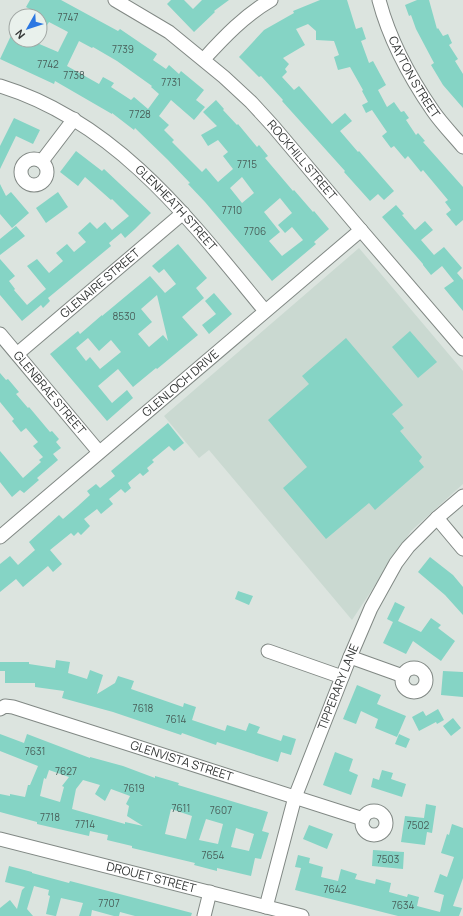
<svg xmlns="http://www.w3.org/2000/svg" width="463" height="916" font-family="Manrope,sans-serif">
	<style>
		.built { fill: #cad9d1 }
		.building { fill: #85d4c5; fill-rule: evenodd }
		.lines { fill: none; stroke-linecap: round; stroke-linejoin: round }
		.minor-casing { stroke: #818884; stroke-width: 15 }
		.minor { stroke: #fff; stroke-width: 13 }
		.labels { text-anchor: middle; stroke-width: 3; stroke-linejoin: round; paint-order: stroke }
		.number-label { font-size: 10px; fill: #495f5a }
		.street-label { font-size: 12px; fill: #353837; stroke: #e9f1ec }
	</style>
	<rect width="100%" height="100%" fill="#dce4df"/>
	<path class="built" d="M359,248L463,371V484L411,531L352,620L209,450L199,458L164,416Z"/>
	<path class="building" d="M30,0H61L118,31L120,29L142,44L157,54L153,60L166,69L169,65L179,74L181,71L204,90L196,100L205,107L194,120L171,100L159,116L169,125L164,130L174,140L172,142L202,172L206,168L218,182L233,169L223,156L228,152L218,140L208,146L201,135L217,126L203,112L216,100L224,109L223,110L237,125L238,124L257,147L259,145L268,156L265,158L293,191L294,190L313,212L314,211L329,229L314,242L316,244L272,281L205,202L188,184L190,183L168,160L135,128L134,130L112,113V114L55,81L54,84L0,59L16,25V40H38L37,43L58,52L68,32L49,22L40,37V15L26,7ZM79,41L92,48L93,47L117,61L152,86L151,87L159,94L148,109L134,97L131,100L111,87L114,83L103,77L99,84L67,66ZM242,177L254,193L242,203L230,188ZM280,198L292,213L278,225L285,233L292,227L303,240L282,256L269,241L280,232L264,212Z
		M171,0H184L193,9L202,0H229L214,11L215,12L194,32L167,4Z
		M320,0H347L356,29L362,27L366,39L361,41L369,63L373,61L386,85L378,90L387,107L394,102L401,112L404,111L409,118L406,120L416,135L418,133L425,141L423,142L463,187V220L456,226L446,214L451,210L445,202L448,200L423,170L421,172L408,156L405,159L394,146L391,148L382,136L387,132L372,110L366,113L362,105L368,102L362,91L363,90L350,67L338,70L334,57L339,55L334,41L316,40V31L308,24L296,29L305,45L283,58L289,64L285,69L287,72L282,77L294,90L299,86L332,124L345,113L352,121L340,131L358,152L359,151L394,191L384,200L378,194L370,201L344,172L345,171L282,101L283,100L261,76L259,77L239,57L264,30L294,13L293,11Z
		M417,0H429L437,29L438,28L443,36L448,34L452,43L449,45L458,59L455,61L463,74V108L443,85L431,65L434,63L416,29L411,15L409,16L405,5Z
		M14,118L40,130L33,144L16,136L0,169V146Z
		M76,151L102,171L104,169L151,213L135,229L125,238L121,233L109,243L111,246L48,298L50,301L43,308L41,305L22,321L0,295V259L15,276L9,281L15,289L14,290L27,305L46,289L27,266L37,259L49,273L63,261L56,253L67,244L74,252L86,242L78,233L90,222L97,229L105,222L112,230L129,216L112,199L111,200L85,177L78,186L60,172Z
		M0,184L6,196L11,192L29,213L12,228L0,214Z
		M58,192L68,207L46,223L36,208Z
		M396,205L404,214L402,215L415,230L425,221L433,230L421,240L434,255L444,247L462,268L457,273L463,280V311L444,288L454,281L442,266L431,275L423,265V264L382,217Z
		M16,226L25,236L0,255V239Z
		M178,244L207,278L196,288L204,298L182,317L198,335L157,369L156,368L133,387L118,369L98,386L112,403L127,390L133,398L107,421L50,354L78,331L80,334L102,315V316L150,276L165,293L176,284L164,269L159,273L152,266ZM157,295L168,341L163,335L149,347L138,334L152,322L141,309ZM88,338L99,351L111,340L121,352L100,369L90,357L86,361L76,348Z
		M214,293L232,314L209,334L202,325L216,314L205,301Z
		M410,331L437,362L418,378L392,347Z
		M346,338L403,405L392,414L404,428L400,431L422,457L419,461L424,467L375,510L369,503L326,539L283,488L307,467L268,420L309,384L302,376Z
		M0,373L6,380L8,379L19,392L16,394L28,408L29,407L50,432L52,431L59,439L56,442L61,448L53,454L58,460L37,478L39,480L24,493L20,490L12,497L0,482V451L23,478L41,462L39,460L43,457L33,446L38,442L26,428L21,432L12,421L14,419L0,402Z
		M168,423L184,443L174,451L169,446L152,460L154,462L147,468L149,471L143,476L140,473L128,483L131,488L125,493L121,489L109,499L113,504L101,514L97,509L84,519L90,526L81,535L78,532L74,536L71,533L50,550L62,564L53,572L48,566L23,587L16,579L0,592V564L10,556L18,565L35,550L29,542L59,515L63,519L78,506L90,495L87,491L96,484L100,488L115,476L111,471Z
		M430,557L453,575L463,587V615L445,595L418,572Z
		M238,591L253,596L249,605L235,599Z
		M395,602L405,607L398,621L421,632L431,618L441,625L438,628L455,641L441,661L413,641L406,654L383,643L393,622L387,619Z
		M56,660L70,662L68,673L87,679L90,670L103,675L97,694L115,683L118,676L134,681L131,689L183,707L184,703L196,707L192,720L225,731L227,725L246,731L249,723L260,727L257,733L281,741L283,735L296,739L291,755L281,752L278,762L217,742L216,745L182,733L181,735L113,712L62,698L64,691L35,687V683H5V671H0V662H29V664L55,668Z
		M443,671L463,672V697L441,695Z
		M357,685L381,695L377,704L406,716L397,737L375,728L378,719L361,711L356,724L343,719Z
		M438,709L444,720L437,724L436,722L419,731L412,717L423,711L426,716Z
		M453,718L461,728L451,736L443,726Z
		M0,734L24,743L27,734L90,758V757L123,766L155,778V776L179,783L178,785L268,812L262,831L269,833L261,859L255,858L251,876L217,868V871L194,865L195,863L132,848V846L107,840L108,835L90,831L89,836L37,824V822L0,812V794L10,796V794L25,797L28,785H30L38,766L0,751ZM49,770L69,777L62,786L64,787L60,802L40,796L44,778L46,779ZM83,780L100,785L95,794L105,801L111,789L130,796L126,804L129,806L127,816L143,826L125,822V824L72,809L76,789ZM171,809L192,816L186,839L165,834ZM206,819L223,824L218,844L199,840ZM236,828L254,834L249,851L231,847Z
		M399,734L410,739L406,748L395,744Z
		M335,752L353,759L349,771L358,775L351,795L323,785Z
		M382,770L393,773L391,779L406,784L402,797L371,787L373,778L379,780Z
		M426,804L436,806L432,833L427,832L425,845L401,842L405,816L424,818Z
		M452,824L463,828V878L453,906L462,908L459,916H398L295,890L301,868L295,867L298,855L310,858L309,863L323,867L321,877L338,881L341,869L357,874L355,879L375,884L376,879L391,883L389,892L407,897L408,894L419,897L417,906L440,912L444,895L434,892L440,874L447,877L454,857L441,853L447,834L449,835Z
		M309,825L333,834L327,849L303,839Z
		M373,850L404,852L403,869L372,866Z
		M9,866L32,872V873L69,883L70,881L192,913L191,916H135L120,912L119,916H114L92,910L91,916H79L83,903L61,898L56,916H55L46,914L50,896L48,895L49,890L34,886L27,909L33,916H0V908L10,900L17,909L22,890L25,887L5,882Z"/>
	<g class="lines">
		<g class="minor-casing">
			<g id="minor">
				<path id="s1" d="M115,0L169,32L224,77L251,102L273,126L354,222L463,349"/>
				<path id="s2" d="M379,0C389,38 411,79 433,111C442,124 453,135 463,147"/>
				<path d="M204,59C224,37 245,15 271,0"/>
				<path id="s3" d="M0,86C117,122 191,221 265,311"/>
				<circle cx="34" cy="172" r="13"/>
				<path d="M42,161L74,119"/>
				<path id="s4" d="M0,334L99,452"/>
				<path id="s5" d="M17,354L183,213"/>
				<path d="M437,518L463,549"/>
				<path id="s6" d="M0,537L361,230"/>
				<path d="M268,651L342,677"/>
				<path d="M350,657L403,676"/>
				<circle cx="414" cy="680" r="12"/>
				<path id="s7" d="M0,709L5,706L13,707L363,819"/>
				<circle cx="374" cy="823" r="12"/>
				<path id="s8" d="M0,839L302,916"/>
				<path id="s9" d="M266,907L295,797L350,657L371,608L396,563L408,547L437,518L463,496"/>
				<path d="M204,916L210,892"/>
			</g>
		</g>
		<use href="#minor" class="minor"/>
	</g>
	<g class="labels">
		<g class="number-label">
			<text x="68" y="21">7747</text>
			<text x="123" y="53">7739</text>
			<text x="48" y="68">7742</text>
			<text x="74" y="79">7738</text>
			<text x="171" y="86">7731</text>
			<text x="140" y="118">7728</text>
			<text x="247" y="168">7715</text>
			<text x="232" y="214">7710</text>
			<text x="255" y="235">7706</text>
			<text x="124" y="320">8530</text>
			<text x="143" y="712">7618</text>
			<text x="176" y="723">7614</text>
			<text x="35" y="755">7631</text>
			<text x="66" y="775">7627</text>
			<text x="134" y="792">7619</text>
			<text x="181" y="812">7611</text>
			<text x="221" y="814">7607</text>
			<text x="50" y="821">7718</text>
			<text x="85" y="828">7714</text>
			<text x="418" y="829">7502</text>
			<text x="213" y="859">7654</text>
			<text x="388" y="863">7503</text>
			<text x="335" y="893">7642</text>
			<text x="109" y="907">7707</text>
			<text x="403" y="909">7634</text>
		</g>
		<g class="street-label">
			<text dy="4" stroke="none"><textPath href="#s2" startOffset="85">CAYTON STREET</textPath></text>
			<text dy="4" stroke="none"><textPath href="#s1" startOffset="248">ROCKHILL STREET</textPath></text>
			<text dy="4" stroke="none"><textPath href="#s3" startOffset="217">GLENHEATH STREET</textPath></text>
			<text dy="4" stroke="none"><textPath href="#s5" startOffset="109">GLENAIRE STREET</textPath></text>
			<text dy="4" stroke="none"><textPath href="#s6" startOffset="237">GLENLOCH DRIVE</textPath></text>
			<text dy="4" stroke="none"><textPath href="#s4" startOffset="77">GLENBRAE STREET</textPath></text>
			<text dy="4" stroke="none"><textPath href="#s9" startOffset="232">TIPPERARY LANE</textPath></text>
			<text dy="4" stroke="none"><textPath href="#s7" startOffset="191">GLENVISTA STREET</textPath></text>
			<text dy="4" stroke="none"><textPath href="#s8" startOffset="156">DROUET STREET</textPath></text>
		</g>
	</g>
	<g transform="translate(28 28) rotate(231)"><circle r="19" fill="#e9f1ec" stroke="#a1a7a4"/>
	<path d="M0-3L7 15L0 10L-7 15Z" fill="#2b77e2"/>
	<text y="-6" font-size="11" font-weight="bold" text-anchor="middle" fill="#353837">N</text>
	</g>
</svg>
